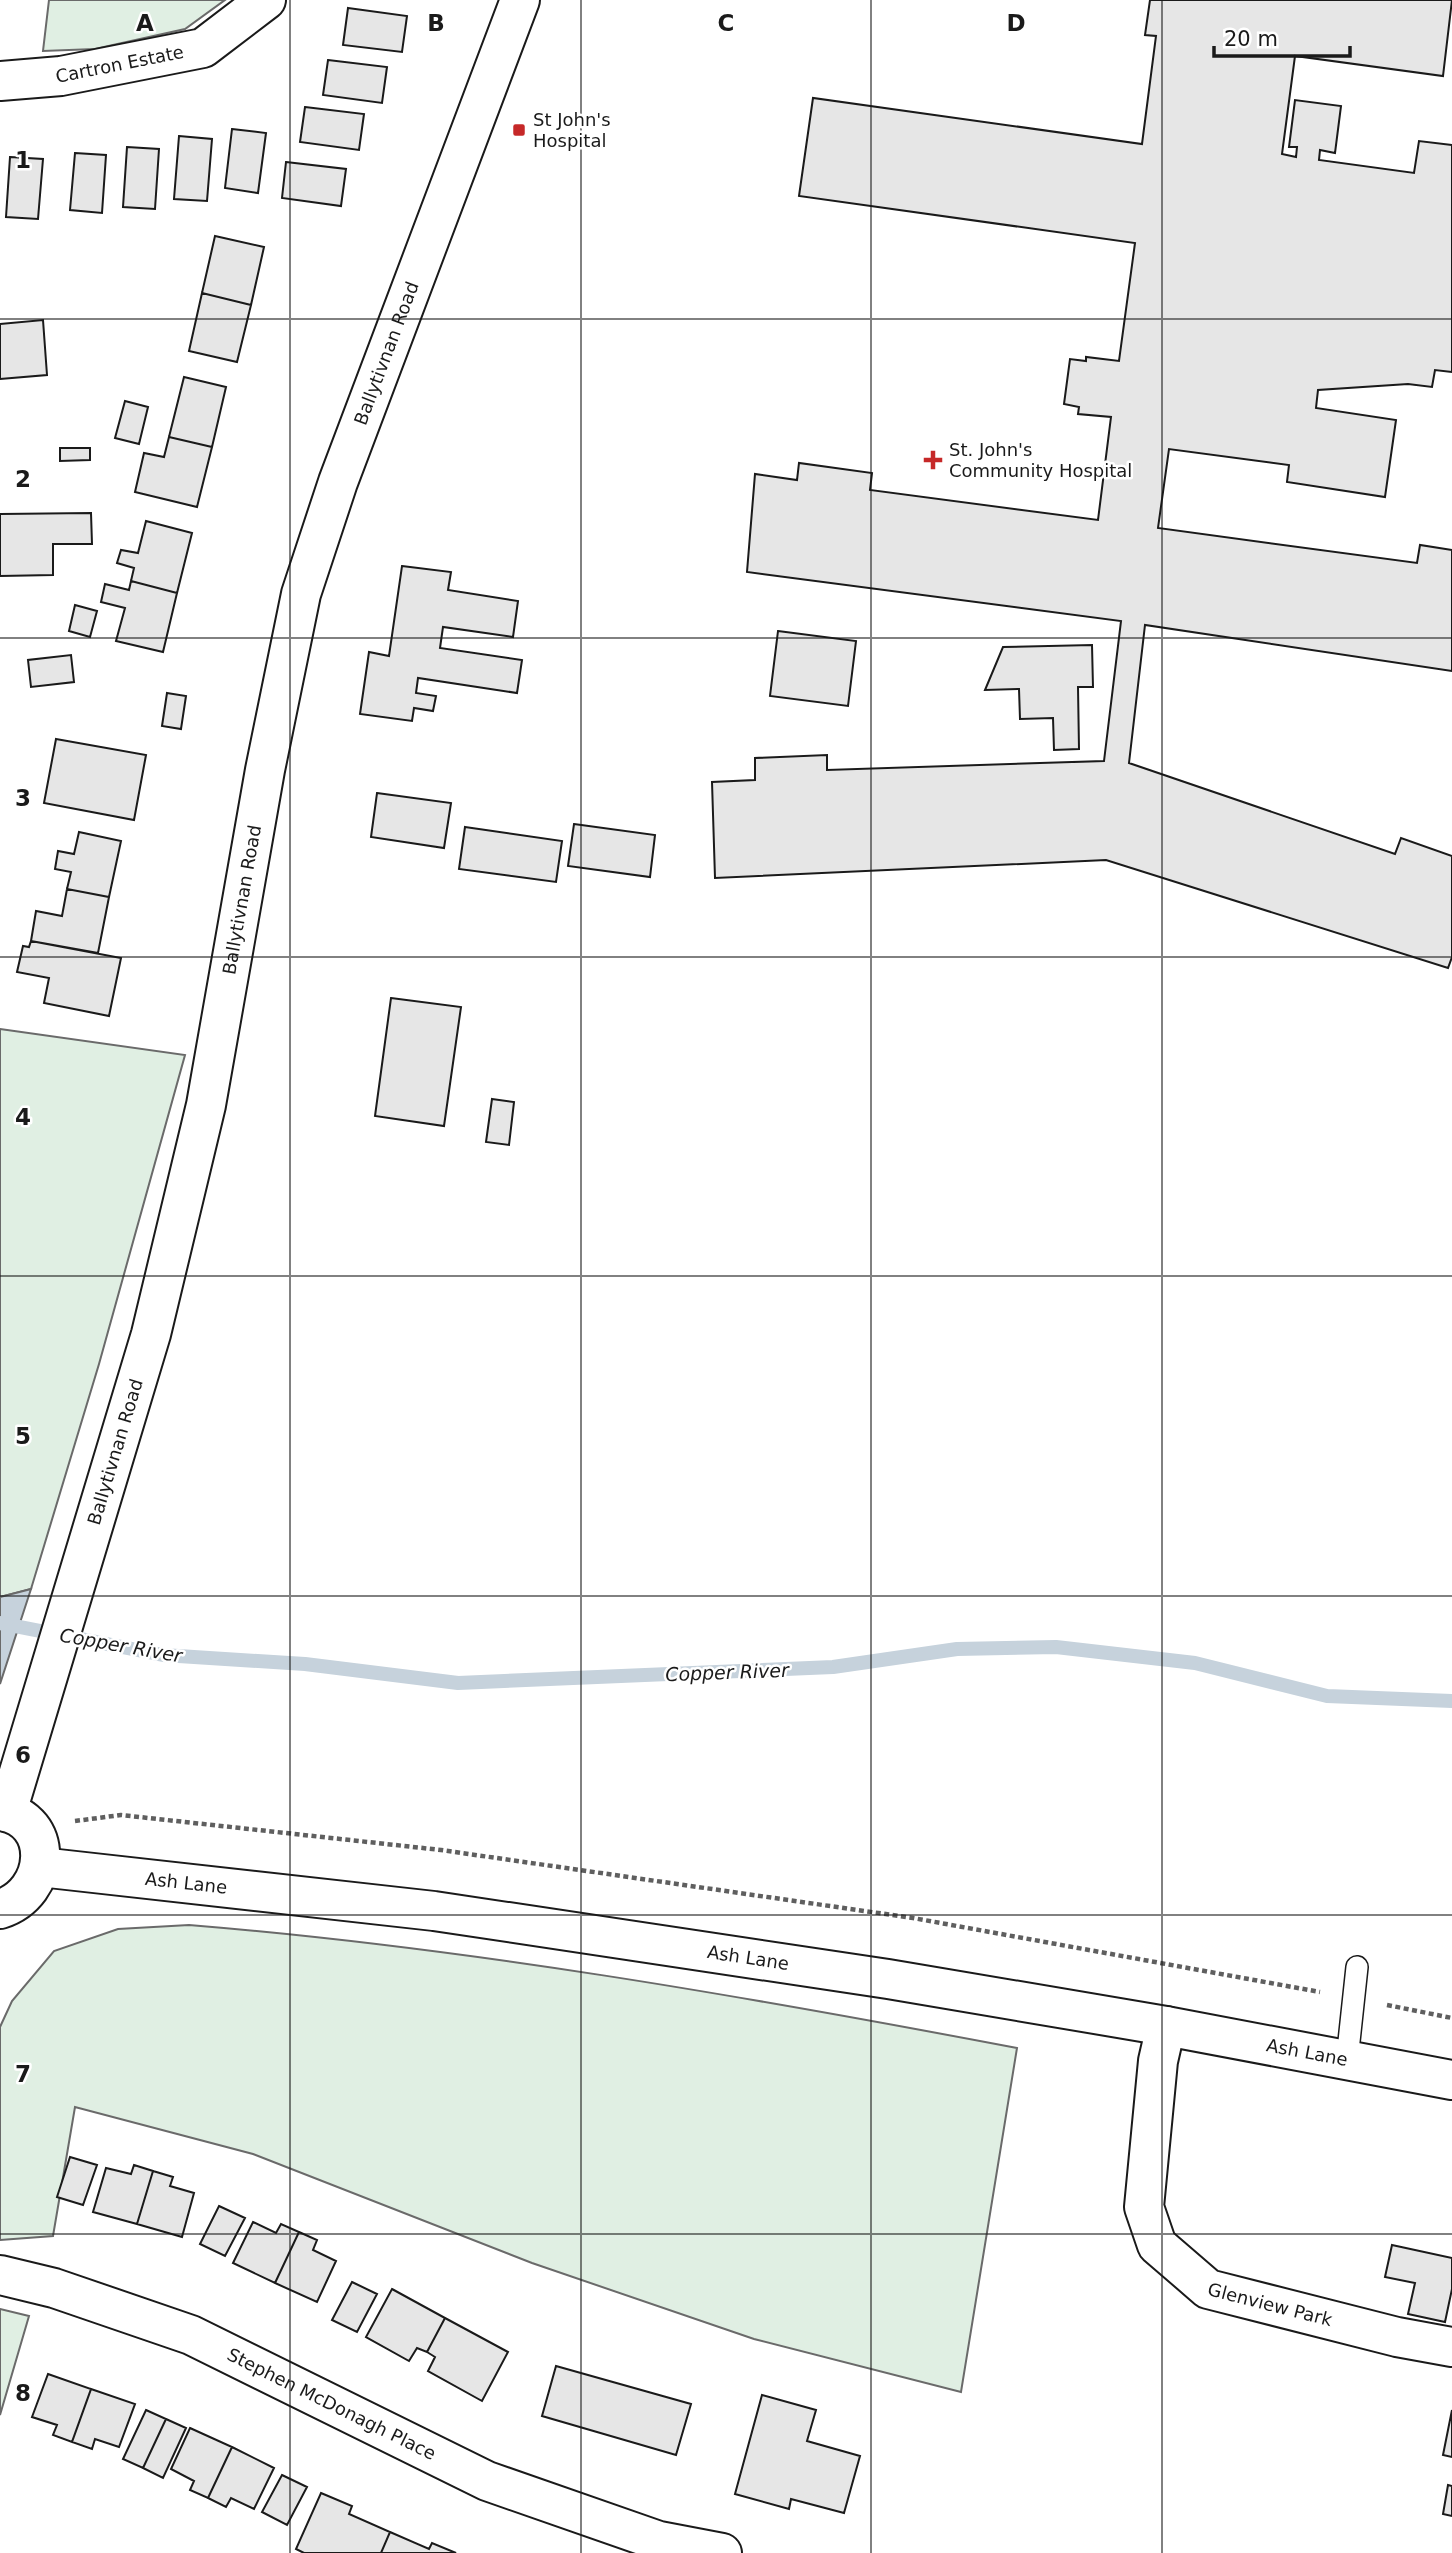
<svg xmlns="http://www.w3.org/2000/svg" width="1452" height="2553" font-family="'DejaVu Sans',sans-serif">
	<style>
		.green { fill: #e0efe3; stroke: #6a6a6a; stroke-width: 2 }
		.water { fill: #c6d2dc; stroke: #6a6a6a; stroke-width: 2 }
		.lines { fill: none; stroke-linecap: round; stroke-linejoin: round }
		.stream { stroke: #c6d2dc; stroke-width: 14 }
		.building { fill: #e6e6e6; stroke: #1a1a1a; stroke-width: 2 }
		.lane-casing { stroke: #1a1a1a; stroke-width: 24 }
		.street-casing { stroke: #1a1a1a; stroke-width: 42 }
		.secondary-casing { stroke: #1a1a1a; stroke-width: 42 }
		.highway-casing { stroke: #1a1a1a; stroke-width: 42 }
		.path { stroke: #5f5f5f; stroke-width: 4.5; stroke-dasharray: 5 3.5; stroke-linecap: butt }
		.lane { stroke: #fff; stroke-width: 21 }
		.street { stroke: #fff; stroke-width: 38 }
		.secondary { stroke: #fff; stroke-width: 38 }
		.highway { stroke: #fff; stroke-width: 38 }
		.grid { fill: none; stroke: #1a1a1a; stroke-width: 2; stroke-opacity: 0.55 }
		.poi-dot { fill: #c62828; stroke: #fff; stroke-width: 2.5 }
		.labels { text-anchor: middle; stroke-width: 5; stroke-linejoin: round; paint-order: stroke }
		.street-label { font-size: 18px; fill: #1a1a1a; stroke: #fff }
		.poi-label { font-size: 18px; fill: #1a1a1a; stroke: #fff; text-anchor: start }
		.water-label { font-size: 19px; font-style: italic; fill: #1a1a1a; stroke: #fff }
		.grid-label { font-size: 23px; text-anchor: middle; font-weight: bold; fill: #1a1a1a; stroke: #fff; stroke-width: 5; stroke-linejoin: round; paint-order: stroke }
	</style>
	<rect width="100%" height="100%" fill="#fff"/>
	<path class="green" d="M49,0H225L185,29L95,49L43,51Z
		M0,1029L185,1055L99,1364L31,1589L0,1597Z
		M189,1925C468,1948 743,1996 1017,2048L961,2392L754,2339L532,2263L253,2154L75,2107L53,2236L0,2240V2027L12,2001L54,1951L118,1929Z
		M0,2309L29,2316L0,2415Z"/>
	<path class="water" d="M31,1589L0,1684V1597Z"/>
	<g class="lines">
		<path class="stream" d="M0,1623L163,1655L305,1664L458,1683L833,1667L957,1649L1056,1647L1195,1663L1327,1696L1452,1701"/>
	</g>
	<path class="building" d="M1150,0H1452L1443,76L1295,56L1282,154L1296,157L1297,147H1289L1295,100L1341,106L1335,153L1320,150L1319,160L1414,173L1419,141L1452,145V372L1435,370L1432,387L1408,384L1318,390L1316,408L1396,420L1385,497L1287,482L1289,465L1169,449L1158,528L1417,563L1420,545L1452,550V671L1145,625L1129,763L1395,854L1401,838L1452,856V957L1448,968L1106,860L715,878L712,782L755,780V758L827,755V770L1104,761L1121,621L747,572L755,474L797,480L799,463L872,473L870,490L1098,520L1111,417L1078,414L1079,407L1064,404L1070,359L1086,361V357L1119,361L1135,243L799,196L813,98L1142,144L1156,36L1145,35Z
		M348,8L407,16L402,52L343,45Z
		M328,60L387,67L382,103L323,95Z
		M305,107L364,114L359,150L300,142Z
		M232,129L266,133L258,193L225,188Z
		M179,136L212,139L207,201L174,199Z
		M127,147L159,149L155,209L123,207Z
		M75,153L106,155L102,213L70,210Z
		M10,157L43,159L38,219L6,217Z
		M286,162L346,169L341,206L282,198Z
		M215,236L264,247L251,305L202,293Z
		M202,293L251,305L237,362L189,351Z
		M43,320L47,375L0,379V324Z
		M184,377L226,387L212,447L169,437Z
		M125,401L148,407L139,444L115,438Z
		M169,437L212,447L197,507L135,492L144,453L164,457Z
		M60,448H90V460L60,461Z
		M91,513L92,544H53V575L0,576V514Z
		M146,521L192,533L177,593L131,581L134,568L117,563L121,550L138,553Z
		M402,566L451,572L448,590L518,601L513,637L443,627L440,648L522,660L517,693L418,678L416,693L436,696L433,711L414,708L412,721L360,714L369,652L389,656Z
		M131,581L177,593L163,652L116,641L125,608L101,602L105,584L129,590Z
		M75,605L97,611L90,637L69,631Z
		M778,631L856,641L848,706L770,696Z
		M1092,645L1093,687H1078L1079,749L1054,750L1053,718L1020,719L1019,689L985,690L1003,647Z
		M71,655L74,682L31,687L28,660Z
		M167,693L186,696L181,729L162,726Z
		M56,739L146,755L134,820L44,803Z
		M377,793L451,803L444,848L371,837Z
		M574,824L655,835L650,877L568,866Z
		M465,827L562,841L556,882L459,869Z
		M79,832L121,841L109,897L67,889L71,872L55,869L58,851L74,854Z
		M67,889L109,897L98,953L31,941L36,911L62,916Z
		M31,941L121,958L109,1016L44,1003L49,978L17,972L23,946L29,947Z
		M391,998L461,1007L444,1126L375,1116Z
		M492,1099L514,1102L509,1145L486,1142Z
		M70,2157L97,2165L83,2205L57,2197Z
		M134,2165L153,2171L137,2224L93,2212L106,2168L131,2174Z
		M153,2171L173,2177L170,2186L194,2193L182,2237L137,2224Z
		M219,2206L245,2218L225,2256L200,2244Z
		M253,2222L276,2233L281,2224L299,2232L275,2283L233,2263Z
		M299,2232L317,2240L313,2250L336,2261L317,2302L275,2283Z
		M1392,2245L1452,2258V2289L1445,2322L1408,2314L1415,2283L1385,2277Z
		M352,2282L377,2294L357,2332L332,2320Z
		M392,2289L445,2318L427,2352L417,2348L409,2361L366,2337Z
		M445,2318L508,2352L482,2401L428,2371L435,2357L427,2352Z
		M556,2366L691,2404L676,2455L542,2416Z
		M48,2374L91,2389L72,2442L53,2435L57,2425L32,2417Z
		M91,2389L135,2404L119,2447L95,2439L92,2449L72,2442Z
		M762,2395L816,2410L807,2441L860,2456L844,2513L791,2499L789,2509L735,2494Z
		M146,2410L166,2419L143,2468L123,2459Z
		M1452,2410V2457L1443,2455Z
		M166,2419L186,2428L163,2478L143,2468Z
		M190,2428L232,2447L208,2498L190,2490L194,2481L171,2469Z
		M232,2447L274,2468L254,2509L231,2498L226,2507L208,2498Z
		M282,2475L307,2487L287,2525L262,2512Z
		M1448,2485L1452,2486V2516L1443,2514Z
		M321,2493L352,2506L349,2514L390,2532L381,2553H304L296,2549Z
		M390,2532L429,2549L432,2543L456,2553H381Z"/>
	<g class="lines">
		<g class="lane-casing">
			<path id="lane" d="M1347,2060L1357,1967"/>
		</g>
		<g class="street-casing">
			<g id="street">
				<path id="s1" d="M0,81L61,76L203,48L266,0"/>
				<path id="s2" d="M1166,2026L1158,2061L1144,2207L1157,2245L1208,2289L1397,2337L1452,2347"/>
				<path id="s3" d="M0,2275L54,2288L191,2335L487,2481L659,2541L722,2553"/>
			</g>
		</g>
		<g class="secondary-casing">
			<g id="secondary">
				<path id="s4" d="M7,1812L151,1334L206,1105L265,770L301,594L338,482L520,0"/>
			</g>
		</g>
		<g class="highway-casing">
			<g id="highway">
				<path d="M0,1811C56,1819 51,1893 0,1909"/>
				<path id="s5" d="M40,1867L434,1911L888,1979L1166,2026L1452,2080"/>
			</g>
		</g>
		<path class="path" d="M75,1821L121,1815L441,1850L913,1918L1320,1992
			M1387,2005L1452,2018"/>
		<use href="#lane" class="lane"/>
		<use href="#street" class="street"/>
		<use href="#secondary" class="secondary"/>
		<use href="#highway" class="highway"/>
	</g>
	<path class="grid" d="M290,0V2553M581,0V2553M871,0V2553M1162,0V2553M0,319H1452M0,638H1452M0,957H1452M0,1276H1452M0,1596H1452M0,1915H1452M0,2234H1452"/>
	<g class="poi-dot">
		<rect x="512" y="123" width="14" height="14" rx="3.5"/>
		<path d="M929.5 449.5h7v7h7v7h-7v7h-7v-7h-7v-7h7z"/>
	</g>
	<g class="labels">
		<g class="street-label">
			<text dy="6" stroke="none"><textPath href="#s1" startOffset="121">Cartron Estate</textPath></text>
			<text dy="6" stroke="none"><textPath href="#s4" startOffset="1510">Ballytivnan Road</textPath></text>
			<text dy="6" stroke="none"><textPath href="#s4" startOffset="943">Ballytivnan Road</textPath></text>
			<text dy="6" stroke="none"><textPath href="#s4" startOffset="376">Ballytivnan Road</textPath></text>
			<text dy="6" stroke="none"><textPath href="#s5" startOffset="147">Ash Lane</textPath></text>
			<text dy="6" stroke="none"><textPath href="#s5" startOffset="714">Ash Lane</textPath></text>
			<text dy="6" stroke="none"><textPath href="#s5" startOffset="1281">Ash Lane</textPath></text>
			<text dy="6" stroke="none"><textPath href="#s2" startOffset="354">Glenview Park</textPath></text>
			<text dy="6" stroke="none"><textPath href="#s3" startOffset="357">Stephen McDonagh Place</textPath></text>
		</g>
		<g class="poi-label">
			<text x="533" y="126">St John's<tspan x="533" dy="21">Hospital</tspan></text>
			<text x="949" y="456">St. John's<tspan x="949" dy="21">Community Hospital</tspan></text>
		</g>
		<g class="water-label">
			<text transform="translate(121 1645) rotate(10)" y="7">Copper River</text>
			<text transform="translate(727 1672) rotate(-2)" y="7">Copper River</text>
		</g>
	</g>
	<g class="grid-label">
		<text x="145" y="31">A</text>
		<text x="436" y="31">B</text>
		<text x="726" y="31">C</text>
		<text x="1016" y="31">D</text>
		<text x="23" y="168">1</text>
		<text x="23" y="487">2</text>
		<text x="23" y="806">3</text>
		<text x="23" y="1125">4</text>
		<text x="23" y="1444">5</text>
		<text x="23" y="1763">6</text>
		<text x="23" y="2082">7</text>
		<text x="23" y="2401">8</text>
	</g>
	<path d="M1214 46v10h136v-10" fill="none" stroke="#1a1a1a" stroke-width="3.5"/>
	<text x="1224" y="46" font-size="21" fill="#1a1a1a" stroke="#ffffff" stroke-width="5" paint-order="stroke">20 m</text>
</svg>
